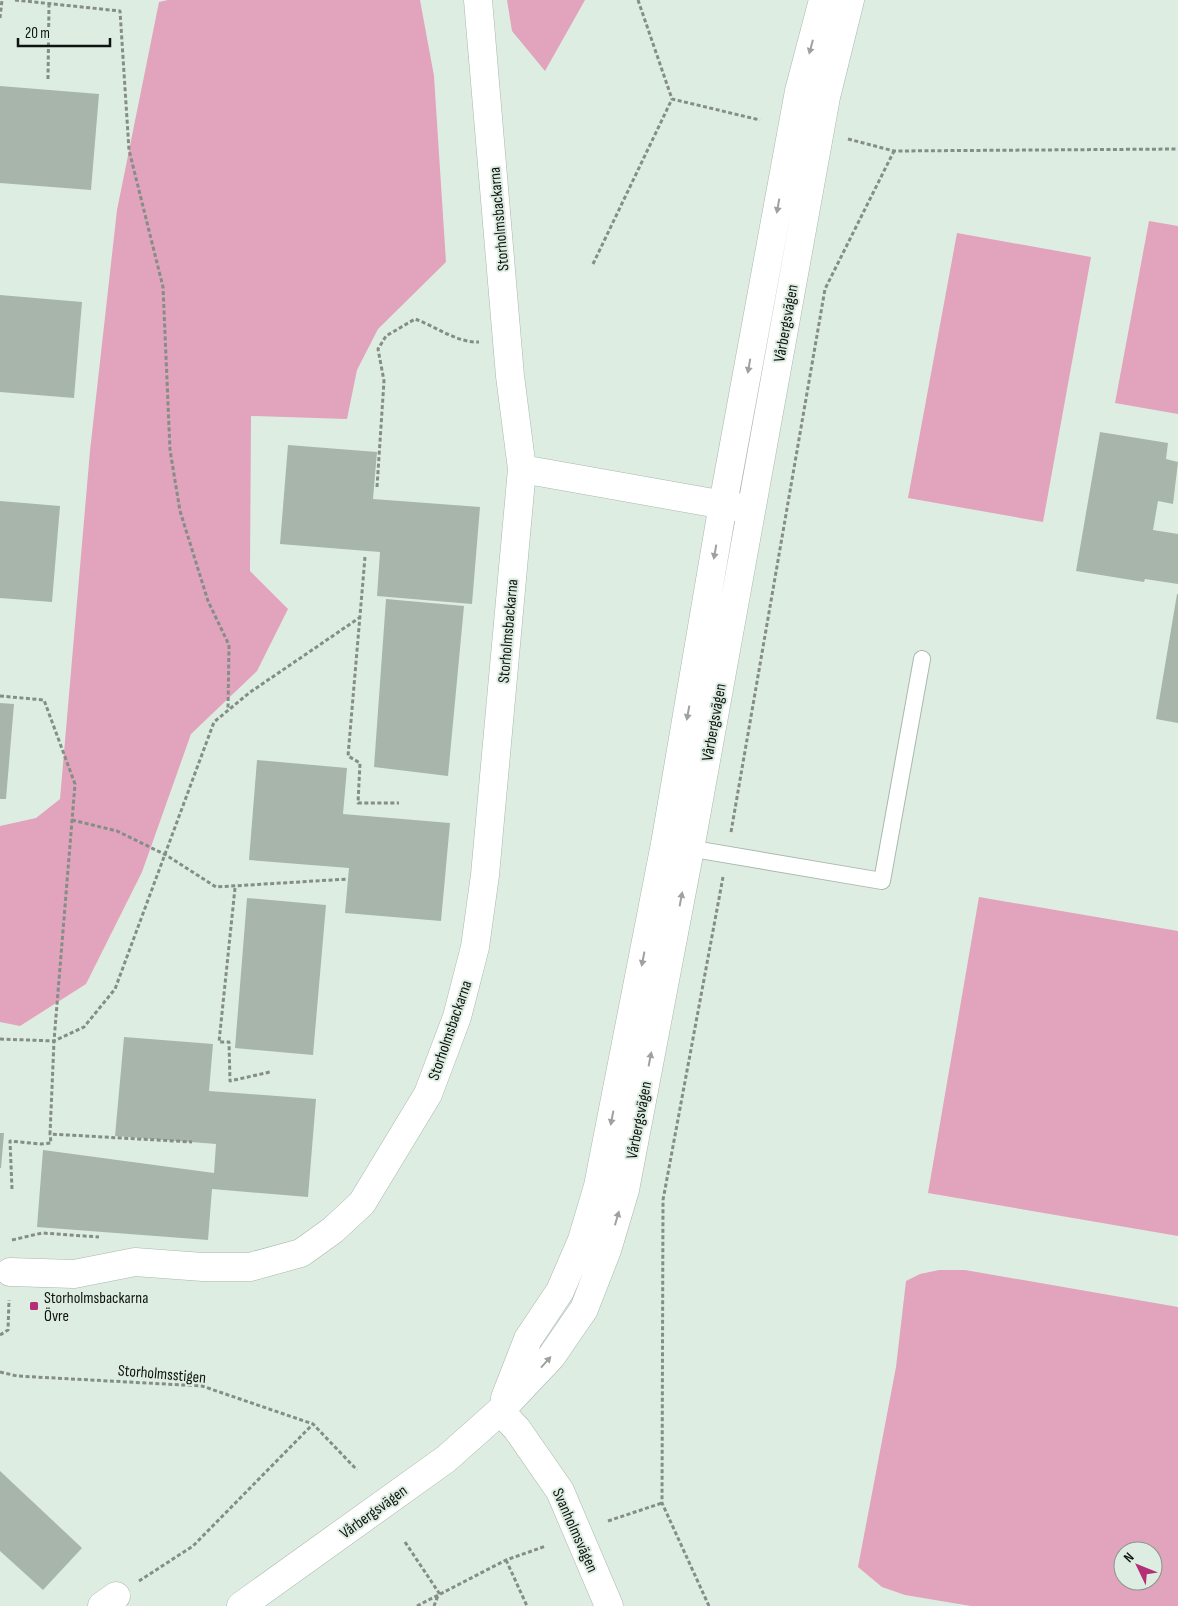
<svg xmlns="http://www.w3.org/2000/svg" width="1178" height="1606" font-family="'Sofia Sans Condensed',sans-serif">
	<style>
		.green { fill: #e2a3bd; fill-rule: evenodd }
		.building { fill: #a8b5ab }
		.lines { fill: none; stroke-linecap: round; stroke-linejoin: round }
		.lane-casing { stroke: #a9b7ad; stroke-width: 18 }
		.street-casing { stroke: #a9b7ad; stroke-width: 29 }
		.secondary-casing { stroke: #a9b7ad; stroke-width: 29 }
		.path { stroke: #848e86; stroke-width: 3; stroke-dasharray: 4 2.5; stroke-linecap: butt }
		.lane { stroke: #fff; stroke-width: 16 }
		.street { stroke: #fff; stroke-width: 28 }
		.secondary { stroke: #fff; stroke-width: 28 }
		.oneway { fill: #9fa19f }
		.poi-dot { fill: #b42f76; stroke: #deede2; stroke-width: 2 }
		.labels { text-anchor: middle; stroke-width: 4; stroke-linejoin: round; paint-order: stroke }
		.street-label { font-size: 16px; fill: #0f1410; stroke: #deede2 }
		.poi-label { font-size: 16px; fill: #0f1410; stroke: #deede2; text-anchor: start }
	</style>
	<rect width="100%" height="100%" fill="#deede2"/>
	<path class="green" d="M168,0H420L434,76L446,262L378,329L357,370L347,419L251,416L250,571L288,609L257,671L191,734L142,872L86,984L20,1026L0,1022V826L36,818L60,799L90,451L117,210L159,2Z
		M507,0H585L545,71L512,31Z
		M1149,221L1178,226V414L1115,403Z
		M957,233L1091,257L1043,522L908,498Z
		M979,897L1178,931V1236L928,1193Z
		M939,1270H965L1178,1307V1606H971L905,1595L882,1587L858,1567L896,1367L906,1281L920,1274ZM1123,1551H1153V1581H1123Z"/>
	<path class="building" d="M0,86L99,94L91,190L0,183Z
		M0,295L82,302L74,398L0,392Z
		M1100,432L1168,443L1166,459L1178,462L1173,504L1158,501L1153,530L1178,534V584L1145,579L1144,582L1076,571Z
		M288,445L377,452L373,499L480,507L472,604L377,596L380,552L280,544Z
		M0,501L60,506L52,602L0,598Z
		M1177,594H1178V723L1156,719Z
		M386,599L464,606L448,776L374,767Z
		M0,703L14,704L6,799H0Z
		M257,760L347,768L343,814L450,823L441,921L345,913L349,868L249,860Z
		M247,898L326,905L313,1055L235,1048Z
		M124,1037L213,1044L209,1091L316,1099L308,1197L212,1189L208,1240L37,1227L43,1150L214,1173L216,1144L115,1136Z
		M0,1133H4L1,1168H0Z
		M0,1471L82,1548L43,1590L0,1551Z"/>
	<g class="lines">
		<g class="lane-casing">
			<path id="lane" d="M682,847L882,881L922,659"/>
		</g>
		<g class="street-casing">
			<path id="street" d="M522,469L747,509
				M10,1272L74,1274L135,1262L203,1267H250L301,1253L333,1230L362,1203L428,1094L457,1017L475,947L485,875L522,469L510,376L478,0
				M500,1411L517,1429L560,1491L609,1606
				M102,1606L116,1596"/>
		</g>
		<g class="secondary-casing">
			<path id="secondary" d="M505,1398L528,1339L560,1291L582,1240L598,1186L665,844L723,504L799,91L823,0
				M241,1606L446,1459L500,1411L551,1357L584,1309L607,1250L625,1190L690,849L826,97L850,0"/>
		</g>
		<path class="path" d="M15,0L120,11L129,150L163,287L170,450L180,511L208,601L229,645L228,710
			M638,0L672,99L760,120
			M0,18L2,0
			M48,79L49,4
			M848,139L894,151L1178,149
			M593,264L672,99
			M377,487L384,381L378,349L386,336L415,319C435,326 457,343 479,342
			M365,557L348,756L360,763L358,803H399
			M0,696L44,700L75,784L54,1041L50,1134L192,1142
			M72,820L117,831L166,855L216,887L348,879
			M731,832L825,289L894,151
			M235,888L219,1042H229L230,1081L270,1072
			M0,1039L54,1041L84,1027L115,989L214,722L249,693L359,618
			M12,1189L10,1141L40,1144L51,1143L50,1134
			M12,1240L42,1233L99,1237
			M0,1335L8,1330L9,1300
			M0,1372L17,1376L202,1386L313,1424L357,1470
			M608,1521L662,1503
			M405,1542L439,1593L434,1606
			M506,1560L527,1606
			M139,1581L193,1546L313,1424
			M417,1606L506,1560L546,1546
			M709,1606L662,1503L663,1200L723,877"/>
		<use href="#lane" class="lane"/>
		<use href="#street" class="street"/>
		<use href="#secondary" class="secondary"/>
	</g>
	<defs><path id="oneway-solid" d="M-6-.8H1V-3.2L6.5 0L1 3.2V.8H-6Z" transform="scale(1.25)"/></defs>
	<g class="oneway">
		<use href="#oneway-solid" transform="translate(811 47) rotate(105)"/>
		<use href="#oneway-solid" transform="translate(778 206) rotate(100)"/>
		<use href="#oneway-solid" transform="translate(749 366) rotate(100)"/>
		<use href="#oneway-solid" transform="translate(715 552) rotate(100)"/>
		<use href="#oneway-solid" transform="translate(688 713) rotate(100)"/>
		<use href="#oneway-solid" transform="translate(681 899) rotate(-79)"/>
		<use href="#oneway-solid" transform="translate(643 959) rotate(101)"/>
		<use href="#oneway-solid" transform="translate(650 1059) rotate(-79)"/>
		<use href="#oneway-solid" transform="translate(612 1118) rotate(101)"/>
		<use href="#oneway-solid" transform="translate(617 1218) rotate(-74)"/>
		<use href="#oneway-solid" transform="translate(546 1362) rotate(-48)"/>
	</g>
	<rect class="poi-dot" x="29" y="1301" width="10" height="10" rx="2.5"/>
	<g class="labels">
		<g class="street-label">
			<text transform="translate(498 219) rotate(-95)" y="6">Storholmsbackarna</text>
			<text transform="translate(785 323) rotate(-80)" y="6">Vårbergsvägen</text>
			<text transform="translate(507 631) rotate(-85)" y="6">Storholmsbackarna</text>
			<text transform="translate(713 722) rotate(-80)" y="6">Vårbergsvägen</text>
			<text transform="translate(449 1030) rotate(-71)" y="6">Storholmsbackarna</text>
			<text transform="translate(638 1120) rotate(-79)" y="6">Vårbergsvägen</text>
			<text transform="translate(162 1373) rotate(5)" y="6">Storholmsstigen</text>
			<text transform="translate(373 1511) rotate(-36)" y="6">Vårbergsvägen</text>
			<text transform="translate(576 1530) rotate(66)" y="6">Svanholmsvägen</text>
		</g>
		<g class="poi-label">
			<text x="44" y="1303">Storholmsbackarna<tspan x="44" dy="18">Övre</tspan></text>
		</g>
	</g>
	<g transform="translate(1138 1566) rotate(313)"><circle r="24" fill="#deede2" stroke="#8b968e"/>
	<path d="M0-4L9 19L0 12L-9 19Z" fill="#b42f76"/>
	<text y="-8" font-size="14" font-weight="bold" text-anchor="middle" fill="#0f1410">N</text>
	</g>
	<path d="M18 38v8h92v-8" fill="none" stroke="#0f1410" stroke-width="2.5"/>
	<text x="25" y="38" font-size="15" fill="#0f1410" stroke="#deede2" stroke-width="4" paint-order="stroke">20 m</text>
</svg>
